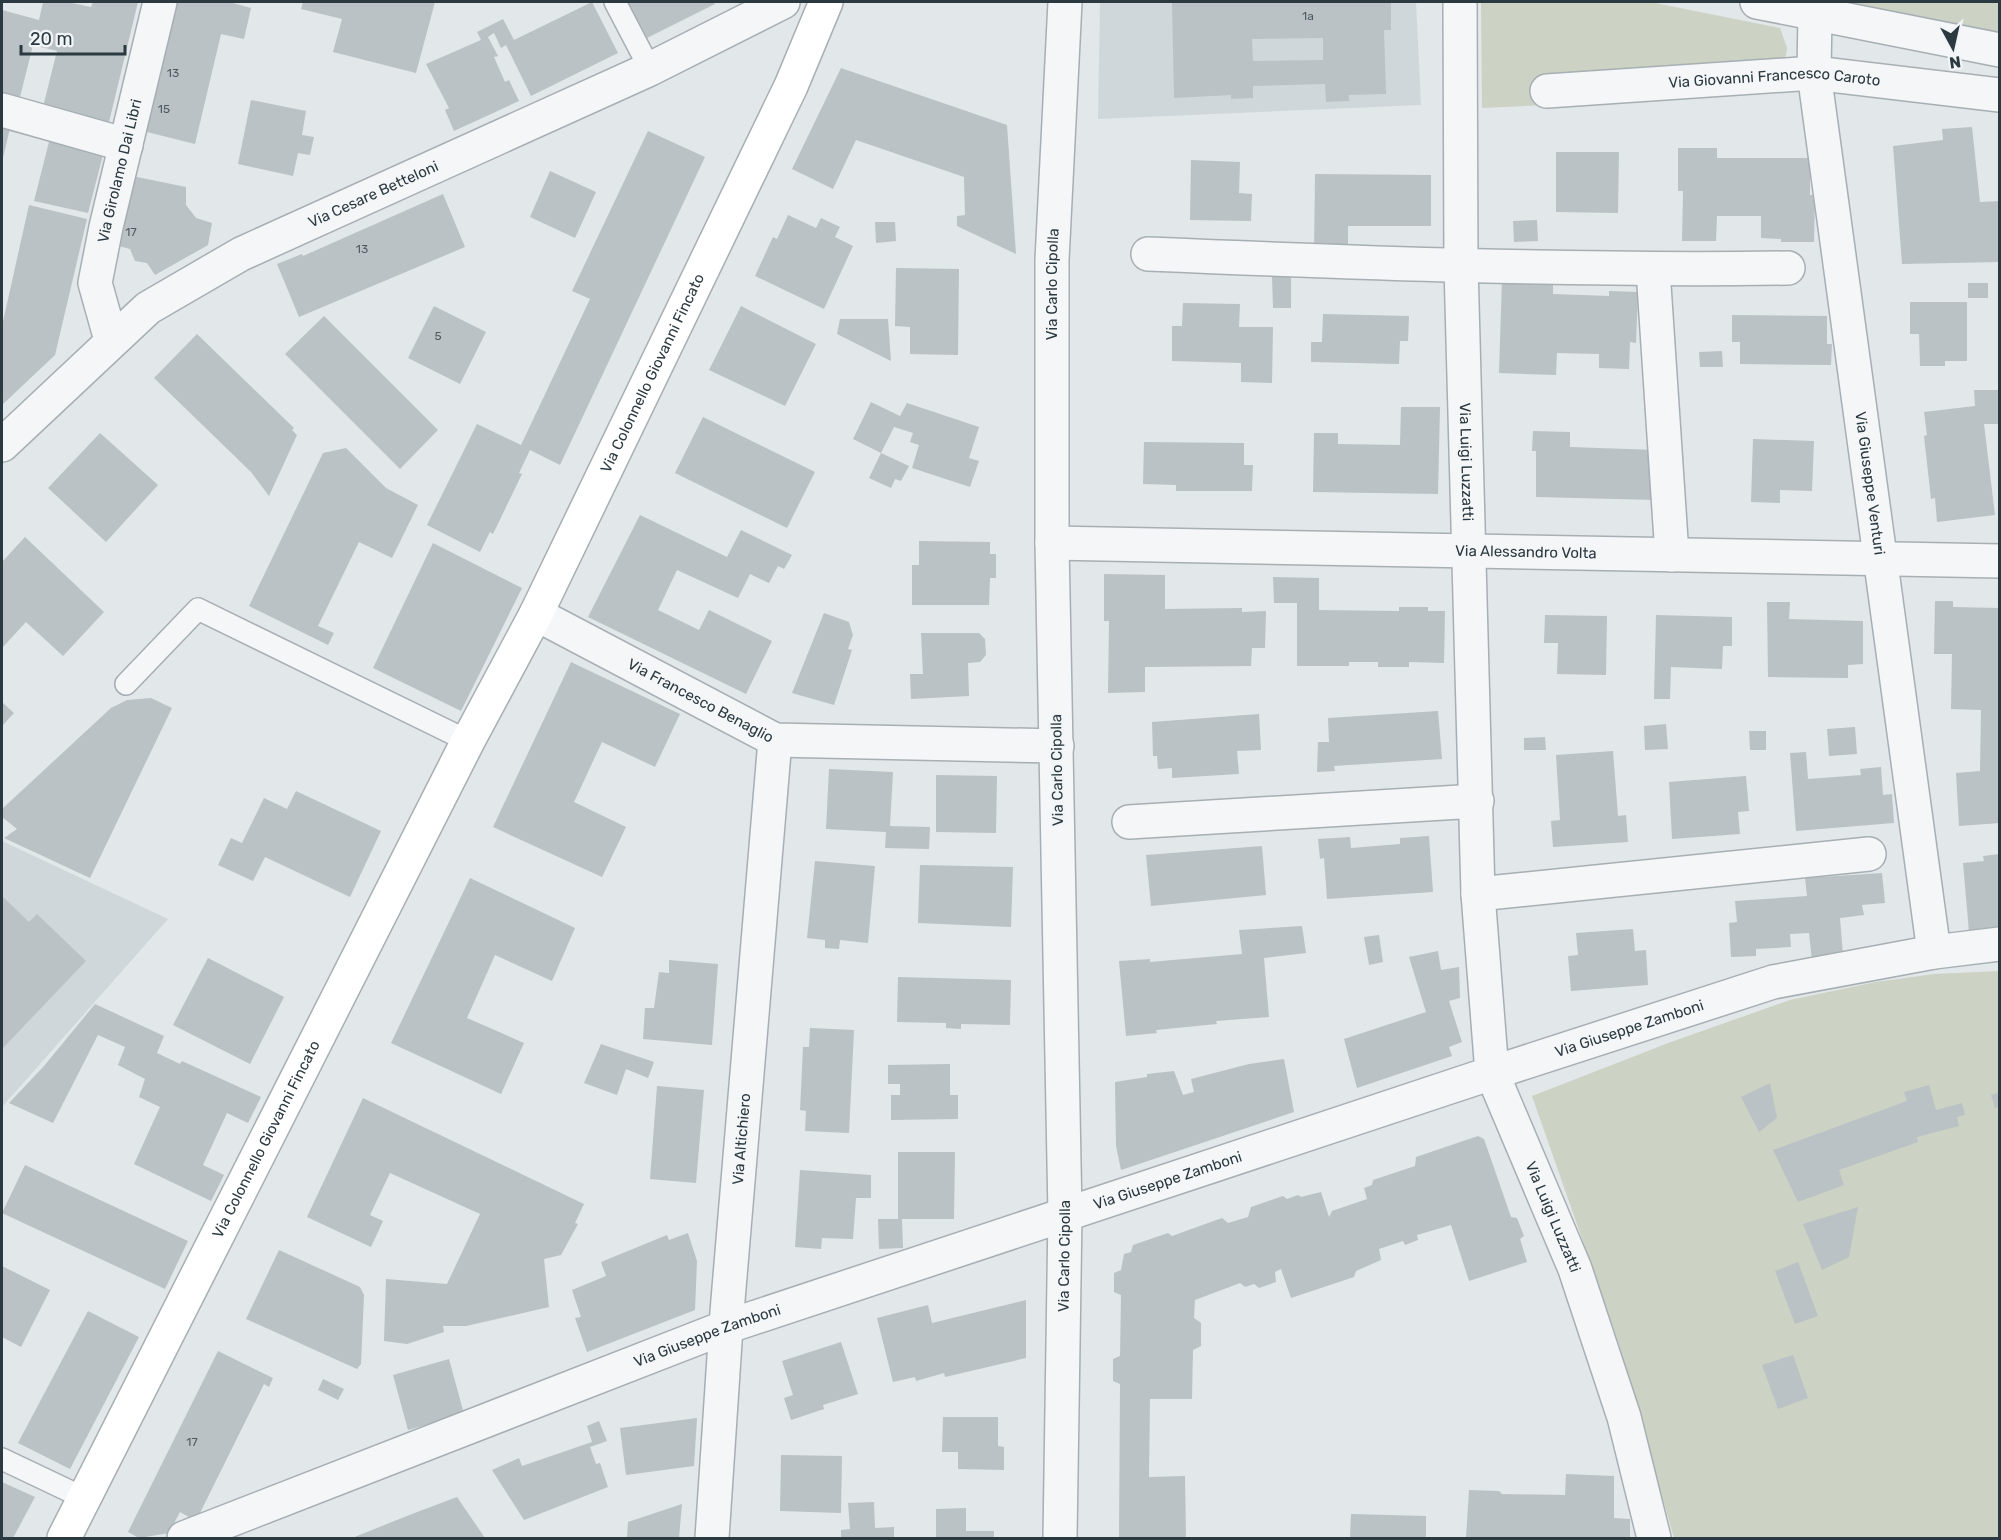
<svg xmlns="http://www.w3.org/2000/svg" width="2001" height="1540" font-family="Rubik,sans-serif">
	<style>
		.built { fill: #d0d7db }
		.green { fill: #ccd2c4 }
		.building { fill: #bac2c5; fill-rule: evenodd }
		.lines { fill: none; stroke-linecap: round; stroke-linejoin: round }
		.service-casing { stroke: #a7afb3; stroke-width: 24 }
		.minor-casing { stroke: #a7afb3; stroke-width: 36 }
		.tertiary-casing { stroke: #a7afb3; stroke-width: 36 }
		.secondary-casing { stroke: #a7afb3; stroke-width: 36 }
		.service { stroke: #f4f6f8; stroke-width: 21 }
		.minor { stroke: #f4f6f8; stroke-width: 33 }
		.tertiary { stroke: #f4f6f8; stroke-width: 33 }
		.secondary { stroke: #fff; stroke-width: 33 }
		.labels { text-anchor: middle; stroke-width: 4.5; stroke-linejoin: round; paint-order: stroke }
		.number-label { font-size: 12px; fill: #4f5b61 }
		.street-label { font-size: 15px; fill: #2b3940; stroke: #f1f5f7 }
	</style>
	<rect width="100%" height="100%" fill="#e2e7e9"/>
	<path class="built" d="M1100,2H1416L1421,105L1098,119Z
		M2,841L168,919L2,1107Z"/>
	<path class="green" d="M1481,2H1650L1780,28L1787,48L1785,61L1546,105L1482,108Z
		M1832,2H1999V33Z
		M1999,971V1538H1674L1618,1341L1532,1096L1671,1042L1790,1000L1876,982L1934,974Z"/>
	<path class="building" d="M43,2H67L91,7L93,2H138L109,122L43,107L57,51L33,45L19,101L2,97V10L39,20Z
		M174,2H229L251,8L244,39L221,34L195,144L143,131Z
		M303,2H435L416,73L333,52L342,19L301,9Z
		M592,2L618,53L531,96L506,45L501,48L494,33L488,37L498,56L494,57L505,82L509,80L519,101L454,131L445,110L449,108L426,64L481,40L477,32L503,19L514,40Z
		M628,2H714L715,4L647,38Z
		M1172,2H1391V30H1384L1386,94L1349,95V101L1326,102L1325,84L1253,86V98L1231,99V95L1174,98ZM1323,38V60L1253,61L1252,39Z
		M841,68L1007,125L1016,254L957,226V216L965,215L964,177L856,140L833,189L792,169Z
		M251,100L306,111L302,135L314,137L310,155L298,153L293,176L238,164Z
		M2,121L11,124L2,162Z
		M1972,127L1980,202L2000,201V262L1902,264L1893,146L1943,140L1942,129Z
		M648,131L705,157L560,465L530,450L519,473L522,474L493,534L490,532L480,552L427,525L477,424L521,445L590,299L572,291Z
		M51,134L105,147L88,213L34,201Z
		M1678,148H1717V158H1810V195H1815L1814,242H1781V239L1761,238V216H1717L1716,241H1682L1683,191H1678Z
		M1556,152H1619L1618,213L1556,212Z
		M1191,160L1240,162L1239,193L1252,194L1251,221L1190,220Z
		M550,171L596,192L575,238L530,217Z
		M1315,174L1431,175V226H1348V252H1314Z
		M132,176L186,187V205L196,218L212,223L208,245L155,275L147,263L135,261L130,249L115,245Z
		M443,194L465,247L299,317L277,264L302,254L303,256Z
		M29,205L87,219L55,355L2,405V326Z
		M788,215L816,228L821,218L840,227L835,237L853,246L824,309L755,276L773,237L777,239Z
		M1537,220L1538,241L1514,242L1513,221Z
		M875,222H895L896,241L876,243Z
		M896,268L959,269L958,355L910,354V327L895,326Z
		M1272,277H1291V308H1273Z
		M1502,279L1553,280V294L1609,296V291L1638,292L1636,343L1630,342L1629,369L1599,368V354L1557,353L1556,375L1499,373Z
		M1968,283H1988V298H1968Z
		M1910,302H1967V361H1945V366H1920L1919,334H1910Z
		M1183,303L1240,304L1239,327H1273L1272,383L1241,382V363L1172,361V326H1182Z
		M434,306L486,332L460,384L408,358Z
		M741,306L816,344L785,406L709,370Z
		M1323,314L1409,316L1408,341H1400L1399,364L1311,362V342H1322Z
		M1732,315L1827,316V344H1832L1831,365L1740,364V342H1732Z
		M324,316L438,430L400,469L285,354Z
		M840,319H888L891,361L837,334Z
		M197,334L294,428L292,430L297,435L269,496L251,472L154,378Z
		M1722,351L1723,367H1700L1699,352Z
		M1974,390H2000V424H1984L1995,515L1937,522L1935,498L1931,499L1924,436L1927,435L1924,412L1975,406Z
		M871,402L900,416L907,403L979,427L969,458L979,461L970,487L912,468L919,445L910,442L913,433L894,427L881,453L853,439Z
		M1401,407H1440L1438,494L1313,492L1314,433H1338V444L1400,445Z
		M703,417L815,472L787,528L675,473Z
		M1533,431L1570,432V447L1657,450L1656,500L1536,497V451H1532Z
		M100,433L158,485L106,542L48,488Z
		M1753,439L1814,441L1812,491L1780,490V503L1751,502Z
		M1144,442L1244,443V465H1253L1252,491H1176V485L1143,484Z
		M346,448L386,488L418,505L392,558L359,542L318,626L334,633L328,645L249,606L323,453Z
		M881,453L909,466L901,481L895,479L891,488L869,478Z
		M640,515L727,557L741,530L792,555L784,569L778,566L769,583L750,574L738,598L677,570L658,610L699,630L709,610L772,641L746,694L588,617Z
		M25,537L104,612L63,656L26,622L2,648V562Z
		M919,541L990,542V554H996V578H990L989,605H912V565H919Z
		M433,543L522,588L461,711L373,668Z
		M1104,574L1165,575V609L1242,608V612L1266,611L1265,648H1252L1251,666L1145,667V692L1108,693L1109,621H1104Z
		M1273,577L1319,578V610L1399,611V607H1428V611H1445L1444,663L1409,662V667H1378V662H1349V666H1297V603H1274Z
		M1935,601H1953V607L2000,608V823L1959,826L1956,773L1980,771L1981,710L1951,709L1952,654H1934Z
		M1767,602H1790L1789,619L1863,621V664L1848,665V678L1768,677Z
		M824,613L849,622L853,635L848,649L852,650L834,705L792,693Z
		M1545,615L1607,616L1606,675L1557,674L1558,643H1544Z
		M1656,615L1732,617V646H1723L1722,669L1671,667L1670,699H1654Z
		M921,633H979L985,639L986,655L980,662L968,663L969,696L911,699L910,674H923Z
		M571,662L680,714L655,767L602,742L574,802L626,827L602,877L493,827Z
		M151,698L172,708L90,878L4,838L17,829L2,817V809L111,708L127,700Z
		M2,702L14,713L2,726Z
		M1438,711L1442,759L1334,766L1335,771L1317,772L1318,742H1329L1328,718Z
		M1259,714L1261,750L1237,751L1239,774L1172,778V768L1158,769L1157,756H1153L1152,722Z
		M1666,724L1668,749L1645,750L1644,726Z
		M1855,727L1857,754L1829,756L1827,729Z
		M1749,731H1766V750H1750Z
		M1545,737L1546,750H1524V738Z
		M1613,751L1618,816L1626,815L1628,842L1553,847L1551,821L1560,820L1556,755Z
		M1806,752L1808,779L1861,775L1860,769L1881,767L1883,795L1892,794L1894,823L1796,831L1790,753Z
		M829,769L893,772L890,826L930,827L929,849L885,848L886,832L826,829Z
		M936,775L997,776L996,833L936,832Z
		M1746,776L1749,811L1738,812L1740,834L1672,839L1669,782Z
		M296,791L381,831L350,897L265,857L253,881L218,865L231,838L242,843L264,798L287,809Z
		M1429,836L1433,892L1327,899L1324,858L1320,859L1318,839L1350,837L1351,848L1400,844V838Z
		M1262,846L1266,895L1151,906L1146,855Z
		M2000,854V934L1969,932L1963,863L1984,861L1983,856Z
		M815,861L875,866L868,943L840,940L839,949L825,948V940L807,938Z
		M920,865L1013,867L1011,927L918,923Z
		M1882,873L1885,903L1862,905L1864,915L1840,918L1843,955L1812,961L1809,933L1790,934L1791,947L1756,949V956L1731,957L1729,923L1737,922L1735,901L1807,896L1805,878Z
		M470,878L575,928L552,981L495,955L467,1018L524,1043L501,1094L391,1043Z
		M2,896L29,922L37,914L86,961L3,1048Z
		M1302,926L1306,953L1264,958L1269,1017L1216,1021L1217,1024L1156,1030L1157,1033L1126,1036L1119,961L1150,959V962L1242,954L1239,930Z
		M1633,929L1635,951L1646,950L1648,985L1571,991L1568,956L1578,955L1576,933Z
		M1379,935L1383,962L1369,965L1364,937Z
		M1438,951L1441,970L1459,967L1460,998L1449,1001L1462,1042L1449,1047L1452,1056L1357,1088L1344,1039L1426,1012L1409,957Z
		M208,958L284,997L250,1064L173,1025Z
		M669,960L718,964L712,1045L643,1039L645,1008H654L659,972L669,973Z
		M898,977L1011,980L1010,1025L961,1024V1029L946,1028V1023L897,1022Z
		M95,1004L164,1036L157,1053L180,1064L182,1061L261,1097L248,1123L227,1113L203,1165L224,1175L211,1201L134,1164L160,1107L139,1097L145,1079L118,1065L125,1047L98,1035L53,1123L9,1103L44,1066Z
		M810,1028L854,1030L849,1133L805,1131L806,1111L800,1110L803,1047H809Z
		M601,1044L654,1062L648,1078L626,1069L617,1095L584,1083Z
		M1284,1059L1294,1112L1121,1170L1116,1146L1115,1082L1147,1077V1074L1174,1071L1183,1095L1194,1092L1191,1079L1249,1064Z
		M950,1064V1095H958V1119L891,1120V1095H900V1084H888V1065Z
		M1770,1083L1777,1118L1759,1132L1741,1097Z
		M1929,1085L1936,1110L1962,1103L1965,1115L1957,1117L1959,1126L1917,1137L1918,1142L1839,1170L1844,1185L1798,1202L1773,1150L1907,1101L1904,1092Z
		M657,1086L704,1090L696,1183L650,1179Z
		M2000,1092V1107L1995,1108L1991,1095Z
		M363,1098L584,1204L575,1223L578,1224L561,1255L544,1259L549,1307L466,1326H443L444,1332L407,1344L384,1341L386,1279L447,1284L480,1214L390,1173L370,1215L383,1221L371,1247L307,1217Z
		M1478,1136L1484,1139L1511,1217L1517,1218L1524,1236L1520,1239L1527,1262L1469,1281L1451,1225L1417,1235L1418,1240L1405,1245L1403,1241L1379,1249L1381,1260L1356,1271L1354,1277L1291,1298L1281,1269L1275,1272L1276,1282L1259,1288L1254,1284L1245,1287L1240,1283L1195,1300L1194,1318L1201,1323V1346L1193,1350L1192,1399H1150L1149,1477L1185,1476L1186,1538H1119L1120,1384L1113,1381V1359L1120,1356L1121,1295L1114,1292V1273L1121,1270L1124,1254L1131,1252L1133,1245L1168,1233L1172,1236L1222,1218L1228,1223L1248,1217L1251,1207L1283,1196L1287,1199L1298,1195L1301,1197L1321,1192L1329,1217L1332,1211L1367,1199L1364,1188L1372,1185L1373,1180L1415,1166L1416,1157Z
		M898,1152H955L954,1219H902L903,1248L879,1249L878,1219H898Z
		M25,1165L188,1241L165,1289L2,1213Z
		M800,1170L871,1175V1198H856L853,1239L822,1238L821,1249L795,1247Z
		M1858,1207L1849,1257L1822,1270L1803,1224Z
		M688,1233L697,1261L695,1310L587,1352L575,1318L581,1317L572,1290L606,1276L601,1262L667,1235L669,1240Z
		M279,1250L360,1287L364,1295L361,1364L357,1369L246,1319Z
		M1798,1262L1818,1316L1795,1324L1775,1271Z
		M2,1266L50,1290L21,1347L2,1337Z
		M1026,1300V1358L945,1377L944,1373L916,1381L915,1377L893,1382L877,1318L928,1305L932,1323Z
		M88,1311L139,1337L70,1469L18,1443Z
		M841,1342L858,1394L823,1405L824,1409L791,1420L784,1398L793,1395L782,1361Z
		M218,1351L273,1378L269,1387L264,1384L196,1521L180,1512L169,1533L139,1538L128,1532Z
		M1793,1355L1808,1398L1778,1409L1762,1365Z
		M449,1359L464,1414L408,1430L393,1375Z
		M323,1379L344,1389L338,1400L318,1390Z
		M943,1417H998V1446L1004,1447V1470L958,1469V1452H942Z
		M697,1418L694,1466L626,1475L620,1428Z
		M599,1421L607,1441L590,1447L596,1464L600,1463L608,1487L524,1520L492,1470L519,1458L522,1466L592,1442L587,1426Z
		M781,1455L842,1456L841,1513L780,1511Z
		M1566,1474L1614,1476V1518L1630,1519V1538H1466L1469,1490L1499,1491L1502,1494L1565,1495Z
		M2,1482L35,1497L13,1538H2Z
		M457,1497L485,1538H352L412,1514Z
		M874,1502L875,1528L894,1527V1538H841V1530L850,1529L848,1503Z
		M682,1504L679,1538H627L628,1522Z
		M966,1508V1531H994V1538H936V1509Z
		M1351,1514L1426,1516V1538H1350Z"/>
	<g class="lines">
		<g class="service-casing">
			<path id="service" d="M615,2L650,69
				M126,684L198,609L468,741
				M2,1459L84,1498"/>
		</g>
		<g class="minor-casing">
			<g id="minor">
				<path id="s1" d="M1460,2L1461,266L1478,894L1492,1073L1575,1269L1624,1417L1654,1538"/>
				<path id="s2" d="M1815,13L1814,73L1934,952"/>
				<path id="s3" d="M1547,91L1814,73L2000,95"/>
				<path d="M2,110L126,145"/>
				<path d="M1148,254C1361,263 1574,271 1788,268"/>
				<path d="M1653,270L1672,555"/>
				<path id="s4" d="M111,340L95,283L106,227L160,2"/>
				<path id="s5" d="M2,445L148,308L241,254L650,69L783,2"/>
				<path id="s6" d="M536,614L775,740L1057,746"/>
				<path d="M1129,822L1477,801"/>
				<path d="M1478,894L1869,854"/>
				<path id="s7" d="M184,1538L726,1327L1492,1073L1773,982L1934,952L2000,944"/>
				<path id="s8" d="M712,1538L727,1312L775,740"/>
			</g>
		</g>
		<g class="tertiary-casing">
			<g id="tertiary">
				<path d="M1757,2L2000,50"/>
				<path id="s9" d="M1052,543L2000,561"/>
				<path id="s10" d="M1060,1538L1065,1214L1052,543V260L1065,2"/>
			</g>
		</g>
		<g class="secondary-casing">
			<g id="secondary">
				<path id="s11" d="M64,1538L468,741L536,614L791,86L826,2"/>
			</g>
		</g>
		<use href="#service" class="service"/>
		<use href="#minor" class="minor"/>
		<use href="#tertiary" class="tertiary"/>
		<use href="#secondary" class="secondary"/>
	</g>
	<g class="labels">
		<g class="number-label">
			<text x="1308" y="20">1a</text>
			<text x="173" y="77">13</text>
			<text x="164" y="113">15</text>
			<text x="131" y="236">17</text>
			<text x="362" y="253">13</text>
			<text x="438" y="340">5</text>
			<text x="192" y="1446">17</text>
		</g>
		<g class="street-label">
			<text dy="5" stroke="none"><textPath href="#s3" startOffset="228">Via Giovanni Francesco Caroto</textPath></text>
			<text dy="5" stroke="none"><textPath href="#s4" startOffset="174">Via Girolamo Dai Libri</textPath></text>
			<text dy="5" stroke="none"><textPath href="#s5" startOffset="453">Via Cesare Betteloni</textPath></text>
			<text dy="5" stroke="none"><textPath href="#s10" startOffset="1254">Via Carlo Cipolla</textPath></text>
			<text dy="5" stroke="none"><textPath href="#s11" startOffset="1305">Via Colonnello Giovanni Fincato</textPath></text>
			<text dy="5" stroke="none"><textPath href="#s1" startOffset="460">Via Luigi Luzzatti</textPath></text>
			<text dy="5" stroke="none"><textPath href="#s2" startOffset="474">Via Giuseppe Venturi</textPath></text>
			<text dy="5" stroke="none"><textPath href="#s9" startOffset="474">Via Alessandro Volta</textPath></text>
			<text dy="5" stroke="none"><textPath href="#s6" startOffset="186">Via Francesco Benaglio</textPath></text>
			<text transform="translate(1057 770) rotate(-91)" y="5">Via Carlo Cipolla</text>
			<text dy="5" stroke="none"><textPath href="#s7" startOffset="1533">Via Giuseppe Zamboni</textPath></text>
			<text dy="5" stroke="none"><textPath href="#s8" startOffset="400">Via Altichiero</textPath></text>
			<text dy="5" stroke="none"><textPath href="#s11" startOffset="447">Via Colonnello Giovanni Fincato</textPath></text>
			<text dy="5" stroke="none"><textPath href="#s7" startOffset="1047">Via Giuseppe Zamboni</textPath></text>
			<text dy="5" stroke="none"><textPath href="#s1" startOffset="1228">Via Luigi Luzzatti</textPath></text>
			<text dy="5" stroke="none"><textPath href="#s10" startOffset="282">Via Carlo Cipolla</textPath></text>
			<text dy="5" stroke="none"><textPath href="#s7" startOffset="561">Via Giuseppe Zamboni</textPath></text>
		</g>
	</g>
	<rect width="2001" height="1540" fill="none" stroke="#2b3940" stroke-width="6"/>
	<g transform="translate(1953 48) rotate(172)" stroke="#f1f5f7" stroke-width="4.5" paint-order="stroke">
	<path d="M0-4.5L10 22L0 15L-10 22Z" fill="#2b3940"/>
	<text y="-9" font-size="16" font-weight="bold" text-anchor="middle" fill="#2b3940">N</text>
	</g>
	<path d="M21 45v9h104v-9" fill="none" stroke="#2b3940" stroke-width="3"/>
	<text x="30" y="45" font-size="18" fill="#2b3940" stroke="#f1f5f7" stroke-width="4.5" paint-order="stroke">20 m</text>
</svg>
